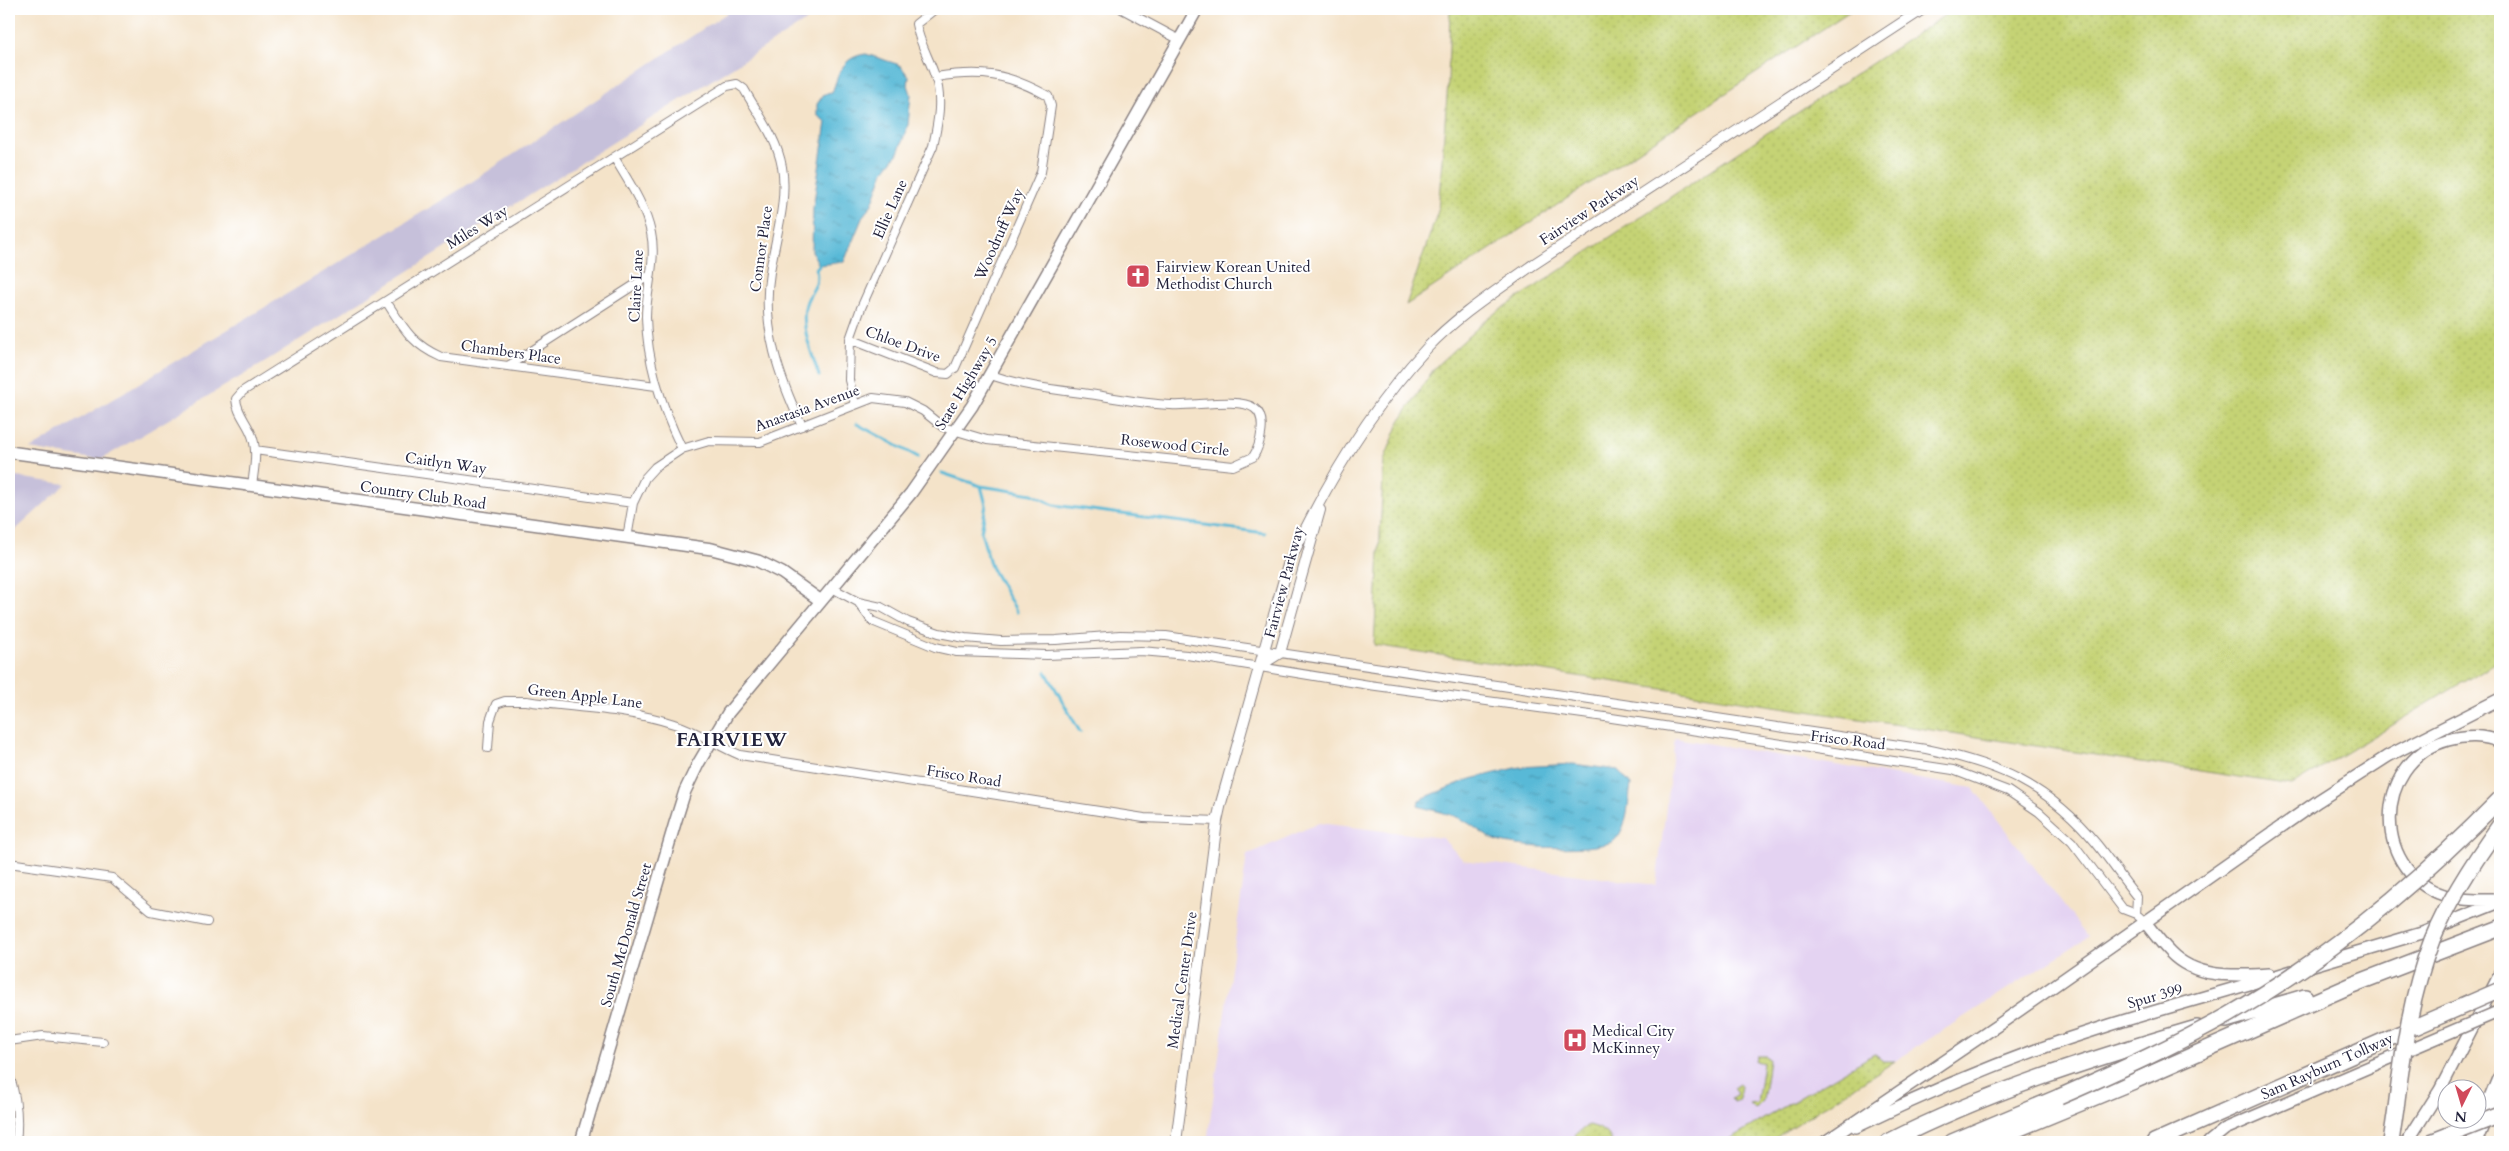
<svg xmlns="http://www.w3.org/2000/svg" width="2509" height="1151" font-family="Cardo,serif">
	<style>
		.built { fill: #e4d3f2 }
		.railway { fill: #c6c0da }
		.grass { fill: url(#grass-dots); stroke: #747a58 }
		.water { fill: url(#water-ripples); stroke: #3d6e89 }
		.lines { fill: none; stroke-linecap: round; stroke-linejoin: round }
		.stream { stroke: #58b9d7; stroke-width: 3 }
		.minor-casing { stroke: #8b8282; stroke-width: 10 }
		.tertiary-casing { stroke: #8b8282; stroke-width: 12 }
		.secondary-casing { stroke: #8b8282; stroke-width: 14 }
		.motorway-casing { stroke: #8b8282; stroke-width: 18 }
		.minor { stroke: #fff; stroke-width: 8 }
		.tertiary { stroke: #fff; stroke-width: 10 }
		.secondary { stroke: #fff; stroke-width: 11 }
		.motorway { stroke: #fff; stroke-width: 15 }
		.secondary-bridge-casing { stroke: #8b8282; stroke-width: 14; stroke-linecap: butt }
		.motorway-bridge-casing { stroke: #8b8282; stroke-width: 18; stroke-linecap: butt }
		.secondary-bridge { stroke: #fff; stroke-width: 11 }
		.motorway-bridge { stroke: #fff; stroke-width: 15 }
		.labels { text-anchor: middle; stroke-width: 4; stroke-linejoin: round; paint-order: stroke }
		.street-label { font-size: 15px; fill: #22223b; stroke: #fff }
		.poi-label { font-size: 15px; fill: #22223b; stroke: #fff; text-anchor: start }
		.district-label { font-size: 20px; font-weight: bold; letter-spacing: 1px; fill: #22223b; stroke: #fff }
	</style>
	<defs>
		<pattern id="grass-dots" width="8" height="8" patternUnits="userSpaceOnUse" patternTransform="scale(1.25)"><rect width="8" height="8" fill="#c5d375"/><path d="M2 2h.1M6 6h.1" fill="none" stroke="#a9b566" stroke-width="1.8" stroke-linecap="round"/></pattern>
		<pattern id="water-ripples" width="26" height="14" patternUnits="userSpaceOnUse" patternTransform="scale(1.25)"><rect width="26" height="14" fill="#58b9d7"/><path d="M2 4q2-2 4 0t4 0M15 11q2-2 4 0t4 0" fill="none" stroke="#4896b0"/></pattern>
	</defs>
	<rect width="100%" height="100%" fill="#fff"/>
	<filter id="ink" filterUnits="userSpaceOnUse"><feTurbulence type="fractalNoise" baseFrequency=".02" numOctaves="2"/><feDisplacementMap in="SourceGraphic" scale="10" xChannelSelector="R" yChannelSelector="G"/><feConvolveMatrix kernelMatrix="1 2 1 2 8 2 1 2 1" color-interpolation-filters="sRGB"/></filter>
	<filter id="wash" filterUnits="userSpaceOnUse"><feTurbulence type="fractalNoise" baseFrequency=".0096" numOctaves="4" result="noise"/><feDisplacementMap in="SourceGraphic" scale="20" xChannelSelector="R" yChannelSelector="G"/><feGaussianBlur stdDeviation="1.12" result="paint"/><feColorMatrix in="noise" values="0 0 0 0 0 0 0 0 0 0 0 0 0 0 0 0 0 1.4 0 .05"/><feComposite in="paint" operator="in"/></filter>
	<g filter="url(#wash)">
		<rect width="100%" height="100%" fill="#f4e3c9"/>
		<path class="built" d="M1675,738L1973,788L2088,937L1769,1142H1207L1247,855L1319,823L1442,838L1463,860L1656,885Z"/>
		<path class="railway" d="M733,9H825L245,374L100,460L30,449L464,187Z
			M9,476L66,484L9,536Z"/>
		<path class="grass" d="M1450,9H1853L1406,305L1438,211L1448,83Z
			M1954,9H2500V660L2292,785L1374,645L1384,460L1400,421L1435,367L1488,318Z
			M1874,1054L1883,1061H1895L1769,1142H1724Z
			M1757,1056H1766L1769,1060L1763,1101L1755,1109L1749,1104L1757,1103L1763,1063L1756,1061Z
			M1739,1084L1741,1086L1739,1100L1734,1102L1731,1098L1737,1094L1733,1088Z
			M1588,1125C1599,1127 1608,1130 1612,1142H1574L1576,1134Z"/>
		<path class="water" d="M866,54L900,65L909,77L908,85L911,94L908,125L898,153L884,171L872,204L863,216L844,262L819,265L812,252L813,208L826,122L817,115V104L824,94L832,93C839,73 842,57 866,54Z
			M1573,764L1618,770L1631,785C1628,802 1628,827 1615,840C1601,852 1516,848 1498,841C1485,837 1477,828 1465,821C1451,813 1433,811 1418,806L1419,800L1467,780L1520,767Z"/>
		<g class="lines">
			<path class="stream" d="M819,376C813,356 801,329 805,308C808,290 820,290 816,269L819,265
				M857,424L918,457
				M942,473L981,486L986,505L981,532L991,567L1017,612
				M981,486L1032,494L1054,505L1265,533
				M1046,672L1080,732"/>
		</g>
	</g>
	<g filter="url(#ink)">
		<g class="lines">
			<g class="minor-casing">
				<path id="minor" d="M1122,9L1180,40
					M614,157C628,181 645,205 651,233C657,260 646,289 646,317C647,363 662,408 682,449
					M386,301C403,327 411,344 441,357L656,386
					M850,339L937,373L948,374L955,368L1041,172L1051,106L1048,96C1007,73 981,70 936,77
					M508,366L650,275
					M855,404L849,380L850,339L861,308L933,146C938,123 943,98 935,76C929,58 919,42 916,24L935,9
					M255,450L633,503
					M252,486C254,468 259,449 250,431C245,420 237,412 236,399L243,391L727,86L737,84L744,89C758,114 777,138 782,167C788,201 775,239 770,272C761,327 779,377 802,426
					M627,538L633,503L645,478L655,467L682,449L709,441L760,442L873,398L905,402L923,411L943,427L987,440L1233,466L1253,457C1260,446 1268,417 1254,408C1238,397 1192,407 1171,405C1146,404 1121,399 1096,395C1060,390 1025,387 991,375
					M832,588L858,602L881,607L908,622L939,633L965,638L1001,641L1056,640L1120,635L1166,636L1926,749C1998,764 2047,784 2096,843C2110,860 2123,880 2137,897L2136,914
					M858,602L872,621L935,647L957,652L1047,655L1141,651L1187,655L1369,685L1605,717L1953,770L2008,791L2039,812L2072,842L2123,909L2136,914L2145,922
					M488,748L490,721L496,704L505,701H526C574,708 629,709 674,724C698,731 717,746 740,755L1144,818L1217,821
					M9,863L112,878L151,911L207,922
					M9,1041L43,1036L103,1042
					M9,1074C17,1098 19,1118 16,1142"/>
			</g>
			<g class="tertiary-casing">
				<path id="tertiary" d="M1258,667L1280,653L1320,510
					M1176,1142L1217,821L1221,803L1288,565C1324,487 1368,411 1427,348C1458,315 1498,290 1534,264L1923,9"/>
			</g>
			<g class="secondary-casing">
				<path id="secondary" d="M9,452L712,549L758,561L782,573L821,601
					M2500,742C2485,735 2465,735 2448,740C2370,762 2371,878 2451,897C2467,901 2484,900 2500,900
					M2145,922C2153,932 2161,943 2170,952C2196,979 2234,976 2269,974
					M2310,966L2422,933L2500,902
					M1856,1127C1938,1087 2023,1052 2110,1025C2170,1006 2232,990 2292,971
					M581,1142L675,823L685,791L698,764L728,713L911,493L972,406L1197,9
					M1825,1142L2001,1023L2318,801L2388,756L2500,699
					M2209,1142L2225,1129L2409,1050
					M2407,1142L2440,1090L2500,974"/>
			</g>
			<g class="motorway-casing">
				<path id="motorway" d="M2226,1020L2305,997
					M1888,1142C1989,1091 2088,1060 2197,1028
					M1952,1142L2059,1097
					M1986,1142L2134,1081L2352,985L2500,928
					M2154,1142L2417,1026
					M2391,1142L2396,1108
					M2474,1142L2500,1079"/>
			</g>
			<use href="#minor" class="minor"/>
			<use href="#tertiary" class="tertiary"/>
			<use href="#secondary" class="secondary"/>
			<use href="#motorway" class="motorway"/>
			<g class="secondary-bridge-casing">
				<path id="secondary-bridge" d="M2413,1048L2500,1011"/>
			</g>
			<g class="motorway-bridge-casing">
				<path id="motorway-bridge" d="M2417,1026L2500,990
					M2059,1097C2116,1072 2174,1046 2229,1015C2330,957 2419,882 2500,799
					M2396,1108C2403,1051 2411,994 2432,940C2449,899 2474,861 2500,825
					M2431,1142L2500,1115"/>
			</g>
			<use href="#secondary-bridge" class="secondary-bridge"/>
			<use href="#motorway-bridge" class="motorway-bridge"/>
		</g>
	</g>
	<defs>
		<g id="church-square" transform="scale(1.25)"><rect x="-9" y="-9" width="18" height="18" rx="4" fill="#d1495b" stroke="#fff"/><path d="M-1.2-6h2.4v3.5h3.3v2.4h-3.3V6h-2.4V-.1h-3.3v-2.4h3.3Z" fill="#fff"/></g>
		<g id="hospital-square" transform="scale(1.25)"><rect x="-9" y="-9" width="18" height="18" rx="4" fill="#d1495b" stroke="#fff"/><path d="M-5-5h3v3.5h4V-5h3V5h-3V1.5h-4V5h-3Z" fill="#fff"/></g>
	</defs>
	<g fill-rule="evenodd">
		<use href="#church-square" x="1138" y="276"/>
		<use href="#hospital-square" x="1575" y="1040"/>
	</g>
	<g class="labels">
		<g class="street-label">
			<text transform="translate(890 209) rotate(-66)" y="5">Ellie Lane</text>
			<text transform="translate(1589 210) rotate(-33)" y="5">Fairview Parkway</text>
			<text transform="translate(477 227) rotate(-32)" y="5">Miles Way</text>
			<text transform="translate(999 234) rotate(-66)" y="5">Woodruff Way</text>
			<text transform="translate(761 249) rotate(-82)" y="5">Connor Place</text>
			<text transform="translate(636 286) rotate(-87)" y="5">Claire Lane</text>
			<text transform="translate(903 344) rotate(20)" y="5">Chloe Drive</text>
			<text transform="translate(511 352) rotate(8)" y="5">Chambers Place</text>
			<text transform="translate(966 383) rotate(-59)" y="5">State Highway 5</text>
			<text transform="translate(807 408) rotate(-20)" y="5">Anastasia Avenue</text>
			<text transform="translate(1175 445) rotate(6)" y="5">Rosewood Circle</text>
			<text transform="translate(446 463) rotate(8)" y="5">Caitlyn Way</text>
			<text transform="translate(423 495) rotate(8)" y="5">Country Club Road</text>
			<text transform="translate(1284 582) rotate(-75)" y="5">Fairview Parkway</text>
			<text transform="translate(585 696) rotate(7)" y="5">Green Apple Lane</text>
			<text transform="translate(1848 740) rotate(7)" y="5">Frisco Road</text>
			<text transform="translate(964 776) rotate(9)" y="5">Frisco Road</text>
			<text transform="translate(626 935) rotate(-74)" y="5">South McDonald Street</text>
			<text transform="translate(1182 980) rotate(-82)" y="5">Medical Center Drive</text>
			<text transform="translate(2155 996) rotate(-16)" y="5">Spur 399</text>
			<text transform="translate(2327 1066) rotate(-24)" y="5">Sam Rayburn Tollway</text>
		</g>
		<g class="poi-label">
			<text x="1156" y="272">Fairview Korean United<tspan x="1156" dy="17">Methodist Church</tspan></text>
			<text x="1592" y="1036">Medical City<tspan x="1592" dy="17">McKinney</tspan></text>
		</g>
		<g class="district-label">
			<text x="732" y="746">FAIRVIEW</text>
		</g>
	</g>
	<rect width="2509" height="1151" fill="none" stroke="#fff" stroke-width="30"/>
	<g transform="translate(2462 1104) rotate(185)"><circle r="24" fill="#ffffff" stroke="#a7a7b1"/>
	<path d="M0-4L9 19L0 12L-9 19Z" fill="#d1495b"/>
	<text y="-8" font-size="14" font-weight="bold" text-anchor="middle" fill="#22223b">N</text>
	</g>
</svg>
